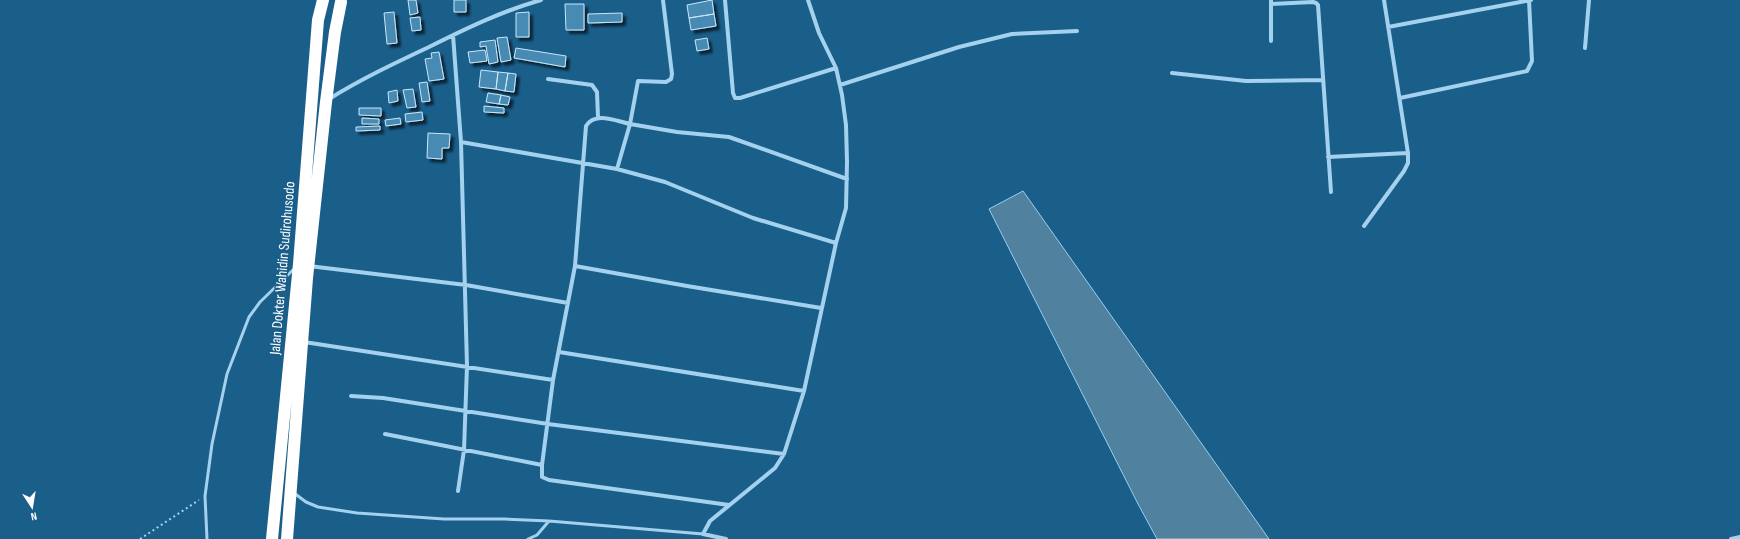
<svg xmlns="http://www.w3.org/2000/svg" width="1740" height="539" font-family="'Sofia Sans Condensed',sans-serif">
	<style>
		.water { fill: #50819f; stroke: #97cfef }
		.building { fill: #478ab4; stroke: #c9e7f9; filter: url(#shadow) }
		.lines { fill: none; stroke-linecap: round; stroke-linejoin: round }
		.path { stroke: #a4d1ed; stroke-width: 2; stroke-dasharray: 2 3; stroke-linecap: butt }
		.lane { stroke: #a4d1ed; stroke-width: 3 }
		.street { stroke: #a4d1ed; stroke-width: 4 }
		.highway { stroke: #fff; stroke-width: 12 }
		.labels { text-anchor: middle; stroke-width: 3; stroke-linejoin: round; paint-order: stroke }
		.street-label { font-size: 15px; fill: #fff; stroke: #1a5e8a }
	</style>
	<defs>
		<filter id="shadow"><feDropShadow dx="3.5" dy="3.5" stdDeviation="1" flood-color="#0009"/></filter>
	</defs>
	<rect width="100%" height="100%" fill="#1a5e8a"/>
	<path class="water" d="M1023,191L1269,539H1157L1138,504L989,209Z"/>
	<path class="building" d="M408,0H416L418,13L410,15Z
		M454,0H466V12H454Z
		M712,0L714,14L689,18L687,5Z
		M565,4H584V30H566Z
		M394,12L397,43L387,44L384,13Z
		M529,12V37H516V13Z
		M622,13V22L588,23V14Z
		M714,14L716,26L691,30L689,18Z
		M420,17L421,30L412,31L410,18Z
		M507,37L511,60L501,62L497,38Z
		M707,38L709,49L697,51L695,40Z
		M495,40L498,62L489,64L486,46L480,47V42Z
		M516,48L566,56L565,67L514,58Z
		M485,50L487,61L470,63L468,52Z
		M439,52L444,79L429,81L425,59L432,58L431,53Z
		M481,70L498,72L496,89L479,87Z
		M498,72L508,73L505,91L496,89Z
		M508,73L516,74L514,92L505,91Z
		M427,82L430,101L422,102L419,83Z
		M413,89L416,107L407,108L403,90Z
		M397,90L398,101L389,103L388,92Z
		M488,93L501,95L499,104L486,102Z
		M501,95L510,97L508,105L499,104Z
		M484,106L504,108V113L484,112Z
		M359,108H381V116L359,115Z
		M422,112L423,120L406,122L405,114Z
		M362,118L379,119V124H362Z
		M400,118L401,124L386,126L385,120Z
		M380,126V130L356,131V127Z
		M428,133L450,134L449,148H442V159L427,158Z"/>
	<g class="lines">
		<path class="path" d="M140,539L199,500"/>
		<path class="lane" d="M294,493L306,502L318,507L357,513L444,519H504L549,521L703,534
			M207,539L205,496L212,444L227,374L249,317L260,302L295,268
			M528,539L537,535L549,521"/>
		<path class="street" d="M725,0L733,93L735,98H740L836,68
			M1271,0V41
			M1271,4L1313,2L1316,3L1318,5L1331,192
			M1388,27L1531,0
			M453,35L461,142L467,366L464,450L458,491
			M1585,48L1589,0
			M1172,73L1246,81L1323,80
			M548,79L592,85L597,92L598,117
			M840,85L959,47L1012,34L1077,31
			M1400,98L1527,71L1532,61L1529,0
			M329,99C361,79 395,63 429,47C465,29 502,11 541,0
			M461,142L617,169L665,182L753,218L836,243
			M1328,157L1408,153
			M617,169L630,124L677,132L729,137L847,179
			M1364,226L1404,171L1408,163V153L1384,0
			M309,266L466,285L568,303
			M575,266L687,286L821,308
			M304,342L553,380
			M559,352L804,391
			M351,396L383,398L548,424L784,454
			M385,434L542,465L553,380L575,266L586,126C595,111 616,121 630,124L638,81L666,82L671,79L672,74L663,0
			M542,465V477L549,480L729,505
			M726,539L703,534L710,521L775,468L784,454L804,391L836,243L846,208L847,162L846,125L842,95L836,68L819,33L808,0
			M1731,539L1740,537"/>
		<path class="highway" d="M272,539L299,264L318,20L323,0
			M287,539L307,278L326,102L335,32L341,2"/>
	</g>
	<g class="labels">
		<g class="street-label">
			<text transform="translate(282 268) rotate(-85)" y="5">Jalan Dokter Wahidin Sudirohusodo</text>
		</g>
	</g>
	<g transform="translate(32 507) rotate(168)" stroke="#1a5e8a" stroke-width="3" paint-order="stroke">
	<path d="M0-3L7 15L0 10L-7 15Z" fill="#ffffff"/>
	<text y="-6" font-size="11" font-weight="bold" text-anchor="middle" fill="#ffffff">N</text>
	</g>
</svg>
